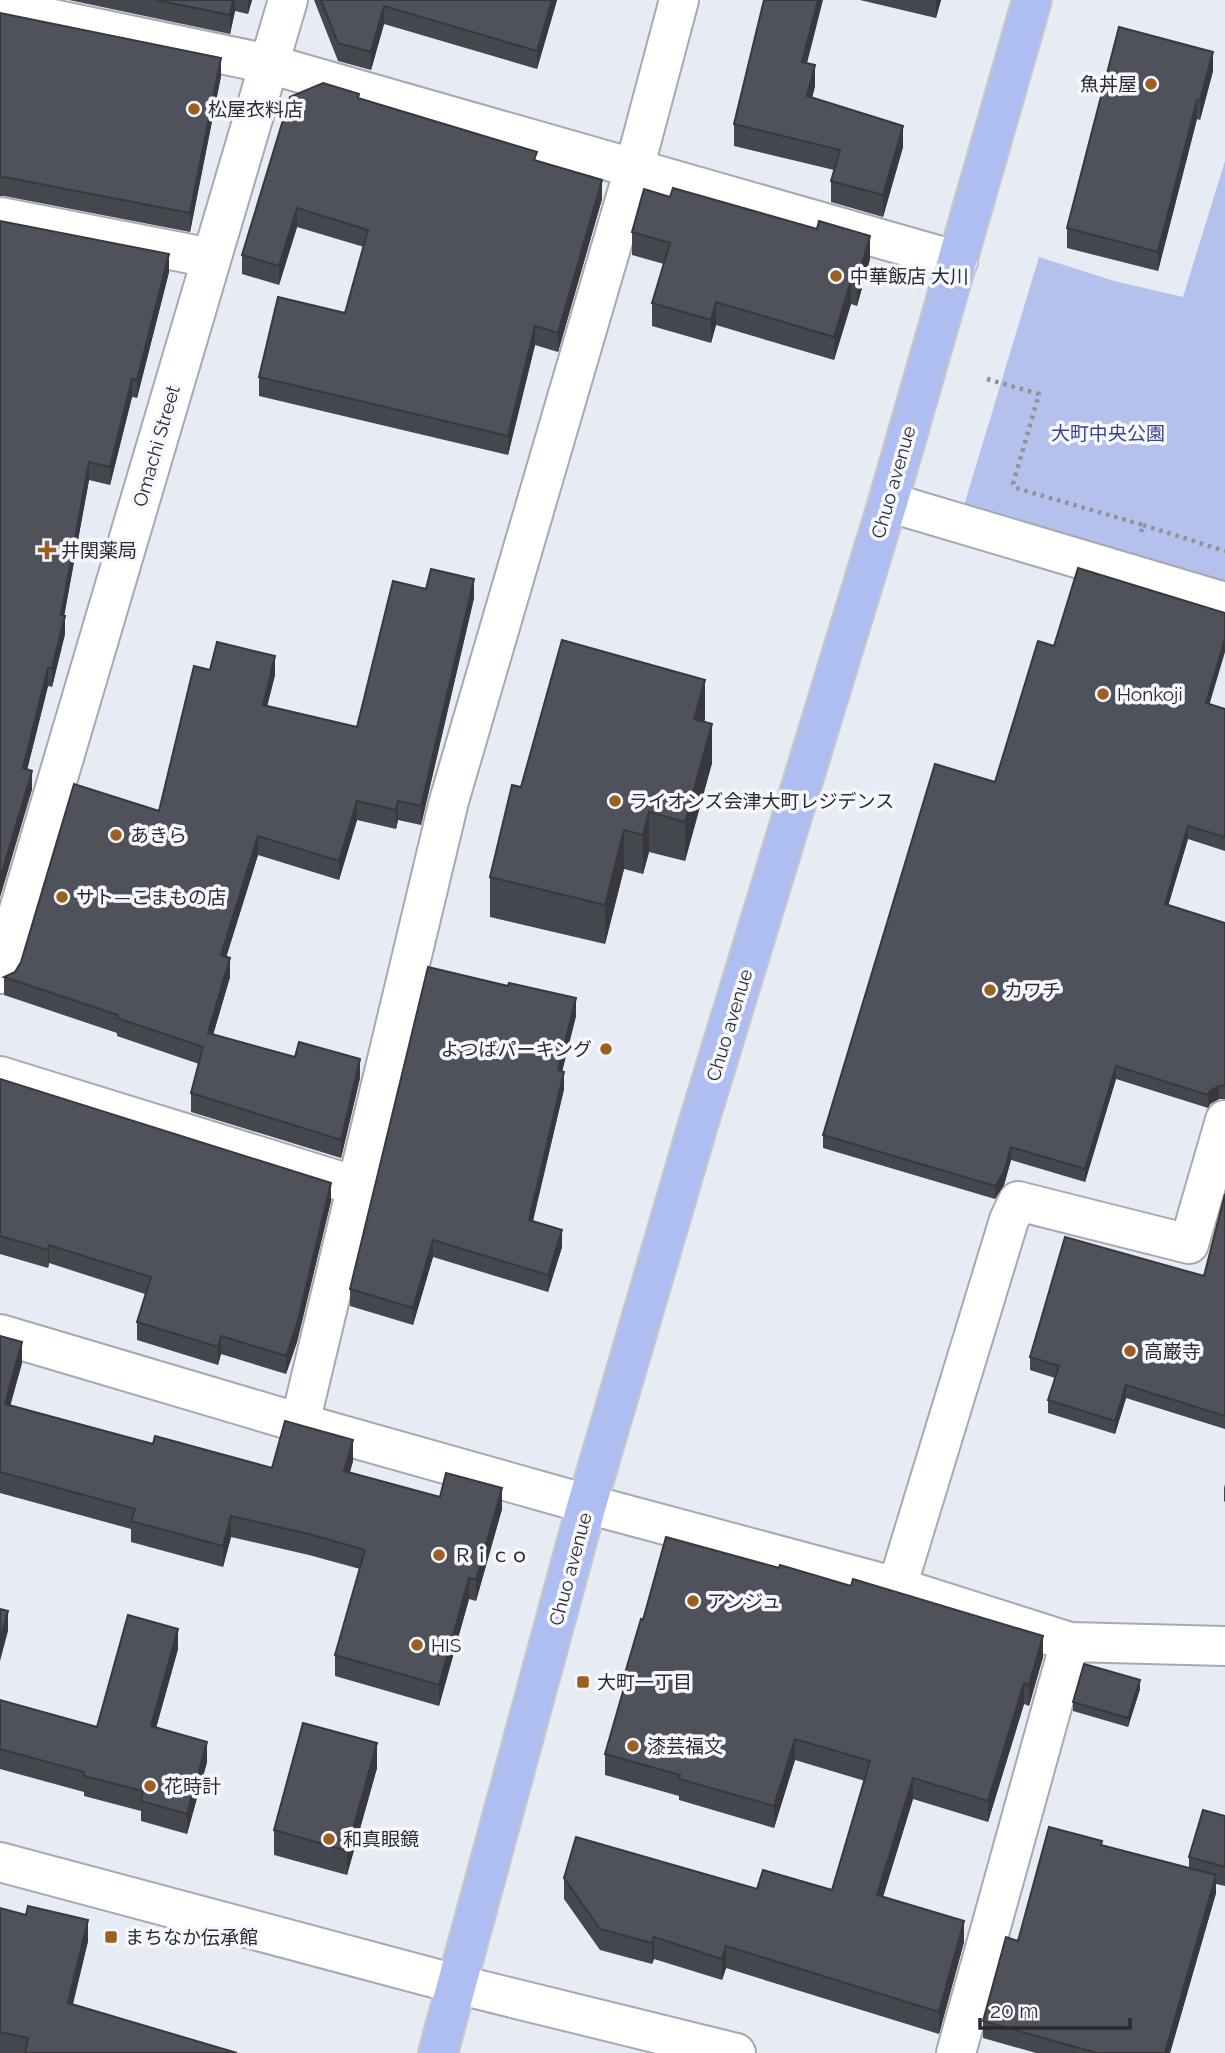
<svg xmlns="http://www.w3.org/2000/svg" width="1225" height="2053" font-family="Raleway,'Noto Sans JP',sans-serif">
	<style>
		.green { fill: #b4c1ec }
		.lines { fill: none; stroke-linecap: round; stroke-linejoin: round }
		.minor-casing { stroke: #a6a9b2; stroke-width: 42 }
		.highway-casing { stroke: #c8c8c9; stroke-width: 42 }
		.path { stroke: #8f9298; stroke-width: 4.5; stroke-dasharray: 3.5 5; stroke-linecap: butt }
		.minor { stroke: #fff; stroke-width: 38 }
		.highway { stroke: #afbef0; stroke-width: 38 }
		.wall { fill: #44474d }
		.shaded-wall { fill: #37393f }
		.building { fill: #4f525a; stroke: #37393f; stroke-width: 2 }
		.poi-dot { fill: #9c5f22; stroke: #f6f8fe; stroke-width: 2.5 }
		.labels { text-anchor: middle; stroke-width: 7; stroke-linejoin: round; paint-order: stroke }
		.poi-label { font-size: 19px; fill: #2a2b2f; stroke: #f6f8fe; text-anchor: start }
		.park-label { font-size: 19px; fill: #37458f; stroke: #f6f8fe }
		.street-label { font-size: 19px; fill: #2a2b2f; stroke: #f6f8fe }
	</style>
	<rect width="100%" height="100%" fill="#e7ebf4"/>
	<path class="green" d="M1225,161V589L962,512L1039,257L1114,281L1183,297Z"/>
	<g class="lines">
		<g class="minor-casing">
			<path id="minor" d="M679,0L634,169L449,801L300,1423L587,1504L897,1587L1070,1642L1225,1646
				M0,8L269,64L958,261
				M0,217L211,258
				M888,502L1225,602
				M0,974L288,0
				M0,1076L356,1186
				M0,1334L300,1423
				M897,1587L1009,1220L1018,1201L1189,1244L1225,1120
				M0,1862L456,1984L736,2053
				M956,2053L1070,1642"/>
		</g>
		<g class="highway-casing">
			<path id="highway" d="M438,2053L587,1504L697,1128L888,502L1032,0"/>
		</g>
		<path class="path" d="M987,379L1039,394L1013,484L1016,488L1143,525L1141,532
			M1143,525L1225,551"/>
		<use href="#minor" class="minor"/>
		<use href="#highway" class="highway"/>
	</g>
	<path class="wall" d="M69,0H252L248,14L235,11L230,34Z
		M314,0H557L537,69L384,24L371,70L338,61Z
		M860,0H941L936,18Z
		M0,13L221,76L190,232L4,196H0Z
		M807,63L815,86L812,98L903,147L883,217L831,202V181L834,170L734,146V124Z
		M1213,71L1200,120L1197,119L1158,271L1067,248V228Z
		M359,99L537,160L602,199L558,352L535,345L508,455L259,396V377L345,313L364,247L297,227L279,285L242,274V255Z
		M0,221L169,272L137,398L132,397L110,485L89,480L64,616L65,634L52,687L48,686L27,770L32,789L0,897Z
		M632,232L870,259L857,306L851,304L834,360L716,325L711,343L652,326V303L664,264L632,255Z
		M426,589L474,598L421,825L398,820L396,829L357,820L339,880L258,855L226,957L230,977L213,1035L360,1078L341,1158L191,1112V1093L199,1064L117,1036V1033L4,995V977L15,972L159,811L210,670L275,675L267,706L357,727Z
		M1209,704L1225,709V851L1188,839L1168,905L1225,923V1099H1219L1210,1104L1208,1108L1116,1079L1085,1182L1011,1160L1004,1185L995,1199L823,1148V1135L995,782Z
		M705,719L704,721L712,763L685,861L649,852L643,874L624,869L605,944L490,917V877L521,787Z
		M508,986L576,1016L562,1071L564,1089L533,1221L562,1247L548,1292L433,1257L413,1325L350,1306V1289Z
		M0,1079L331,1201L297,1342L286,1374L221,1354L218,1365L137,1340V1322L145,1294L49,1263L48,1268L0,1254Z
		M1225,1194V1429L1126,1398L1115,1434L1048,1413V1400L1055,1378L1030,1370V1357L1204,1276Z
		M0,1336L22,1363L10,1405L153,1444L272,1468L353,1461L350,1472L440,1497L502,1509L476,1601L469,1599L439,1706L335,1676V1655L360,1569L309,1555L231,1537L223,1567L131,1542V1529L0,1493Z
		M1225,1484V1502L1224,1501V1488Z
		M178,1649L156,1728L207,1762L187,1834L141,1821V1811L84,1796V1792L0,1769V1700L97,1727Z
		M1043,1657L1029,1706L1024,1704L988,1822L913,1799L883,1897L964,1942L939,2034L726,1968L722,1980L654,1959L652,1964L600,1950L564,1899V1878L757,1889L832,1890L865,1781L795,1760L774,1828L679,1800V1796L605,1775V1754L623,1690V1680Z
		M1140,1689L1128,1727L1073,1711V1702Z
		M377,1768L347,1875L274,1855V1830Z
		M1225,1816V1886L1216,1884V1893L1170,2053H1036L983,2038V2021L1018,1941L1102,1846L1189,1869V1857Z
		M0,1908L88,1941L73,2004L237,2053H0Z"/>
	<path class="shaded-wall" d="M233,0H235V11L230,34V15Z
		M248,0H252L248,14Z
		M552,0H557L537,69V51Z
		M818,0H823L802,83V62Z
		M936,0H941L936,18Z
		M384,6V24L371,70V52Z
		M1213,52V71L1200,120V100Z
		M221,58V76L190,232V213Z
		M815,65V86L807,118V96Z
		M1197,100V119L1158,271V252Z
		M903,126V147L883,217V195Z
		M602,180V199L558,352V333Z
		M297,208V227L279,285V266Z
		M870,236V259L857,306V283Z
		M169,254V272L137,398V380Z
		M851,281V304L834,360V337Z
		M716,302V325L711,343V320Z
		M535,326V345L508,455V436Z
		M132,379V397L110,485V467Z
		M89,462V480L61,633V615Z
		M474,579V598L421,825V806Z
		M65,616V634L52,687V668Z
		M1225,639V652L1206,716V703Z
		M275,656V675L263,723V705Z
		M48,668V686L23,786V768Z
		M705,680V719L694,758V719Z
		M712,724V763L685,861V822Z
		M32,771V789L0,897V879Z
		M357,801V820L339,880V861Z
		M398,801V820L396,829V810Z
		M649,812V852L643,874V835Z
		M1188,826V839L1165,917V904Z
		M624,830V869L605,944V905Z
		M258,836V855L221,974V955Z
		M230,958V977L208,1052V1033Z
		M576,998V1016L558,1088V1070Z
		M360,1059V1078L341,1158V1140Z
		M1116,1066V1079L1085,1182V1169Z
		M564,1072V1089L529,1237V1220Z
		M1219,1086V1099L1210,1104L1208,1108V1095L1210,1091Z
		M1011,1147V1160L1004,1185L995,1199V1186Z
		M331,1183V1201L297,1342L286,1374V1356Z
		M562,1230V1247L548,1292V1275Z
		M433,1240V1257L413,1325V1308Z
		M49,1245V1263L48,1268V1250Z
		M221,1336V1354L218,1365V1347Z
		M22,1342V1363L5,1425V1404Z
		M1126,1385V1398L1115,1434V1421Z
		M353,1440V1461L344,1492V1471Z
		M502,1488V1509L476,1601V1580Z
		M231,1516V1537L223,1567V1546Z
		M469,1578V1599L439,1706V1685Z
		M8,1611V1631L0,1661V1641Z
		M178,1629V1649L151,1746V1726Z
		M1043,1636V1657L1029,1706V1685Z
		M1140,1680V1689L1128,1727V1718Z
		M1024,1683V1704L988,1822V1801Z
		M795,1739V1760L774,1828V1806Z
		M207,1742V1762L187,1834V1814Z
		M377,1743V1768L347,1875V1851Z
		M913,1778V1799L877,1916V1895Z
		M1216,1875V1893L1170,2053H1165Z
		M88,1920V1941L68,2024V2003Z
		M964,1921V1942L939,2034V2012Z
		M654,1937V1959L652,1964V1943Z
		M726,1946V1968L722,1980V1959Z"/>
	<path class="building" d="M156,0H233L230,15Z
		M321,0H552L537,51L384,6L371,52L338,43Z
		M764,0H818L802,62L815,65L807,96L903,126L883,195L831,181L840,150L734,124Z
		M0,13L221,58L190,213L4,177L0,178Z
		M1119,27L1213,52L1200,100H1197L1158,252L1067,228Z
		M323,83L359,94L358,98L537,152L534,160L602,180L558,333L535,326L508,436L259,377L278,297L345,313L368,230L297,208L279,266L242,255L290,97Z
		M673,188L817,229L819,221L870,236L857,283L851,281L834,337L716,302L711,320L652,303L670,243L632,232L644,189L670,197Z
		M0,221L169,254L137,380L132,379L110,467L89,462L61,615L65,616L52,668H48L23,768L32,771L0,879Z
		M1078,568L1225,613V639L1206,703L1225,709V837L1188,826L1165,904L1225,923V1086H1219L1210,1091L1208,1095L1116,1066L1085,1169L1011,1147L1004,1172L995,1186L823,1135L935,764L995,782L1038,641L1054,646Z
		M431,569L474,579L421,806L398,801L396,810L357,801L339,861L258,836L221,955L230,958L208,1033L295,1057L299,1042L360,1059L341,1140L191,1093L203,1047L117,1018L118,1015L4,977L15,972L21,962L74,784L159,811L194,666L210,670L217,642L275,656L263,705L357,727L393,581L426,589Z
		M562,640L705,680L694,719L712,724L685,822L649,812L643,835L624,830L605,905L490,877L512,785L521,787Z
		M428,967L508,986L509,983L576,998L558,1070L564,1072L529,1220L562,1230L548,1275L433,1240L413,1308L350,1289Z
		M0,1079L331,1183L297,1324L286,1356L221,1336L218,1347L137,1322L151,1277L49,1245L48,1250L0,1236Z
		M1225,1194V1416L1126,1385L1115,1421L1048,1400L1059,1366L1030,1357L1065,1237L1204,1276Z
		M0,1336L22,1342L5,1404L153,1444L155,1436L272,1468L285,1421L353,1440L344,1471L440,1497L446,1473L502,1488L476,1580L469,1578L439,1685L335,1655L365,1550L309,1534L231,1516L223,1546L131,1521L135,1509L0,1472Z
		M666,1537L779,1568L780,1565L851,1586L853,1579L1043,1636L1029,1685L1024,1683L988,1801L913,1778L877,1895L964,1921L939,2012L726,1946L722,1959L654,1937L652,1943L600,1929L564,1878L576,1837L757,1889L763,1870L832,1890L870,1761L795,1739L774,1806L679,1779L680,1775L605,1754L626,1681L623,1680L641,1619L643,1620Z
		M0,1609L8,1611L0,1641Z
		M128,1615L178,1629L151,1726L207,1742L187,1814L141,1801L143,1791L84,1776V1772L0,1749V1700L97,1727Z
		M1084,1664L1140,1680L1128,1718L1073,1702Z
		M303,1723L377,1743L347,1851L274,1830Z
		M1203,1810L1225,1816V1867L1189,1857Z
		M1049,1827L1102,1841L1101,1845L1216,1875L1165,2053H1097L983,2021L1006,1937L1018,1941Z
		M28,1906L88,1920L68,2003L237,2053H25L28,2038L0,2032V1908L26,1915Z"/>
	<g class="poi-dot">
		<circle cx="1151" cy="84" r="7"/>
		<circle cx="194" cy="109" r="7"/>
		<circle cx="836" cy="276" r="7"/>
		<path d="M43.5 539.5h7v7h7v7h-7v7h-7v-7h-7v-7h7z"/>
		<circle cx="1103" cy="694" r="7"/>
		<circle cx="615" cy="801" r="7"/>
		<circle cx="116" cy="835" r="7"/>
		<circle cx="62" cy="897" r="7"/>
		<circle cx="990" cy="990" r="7"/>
		<circle cx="606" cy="1049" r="7"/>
		<circle cx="1130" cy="1351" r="7"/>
		<circle cx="439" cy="1555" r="7"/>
		<circle cx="693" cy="1601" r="7"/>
		<circle cx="417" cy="1645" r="7"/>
		<rect x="576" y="1675" width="14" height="14" rx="3.5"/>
		<circle cx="633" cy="1746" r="7"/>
		<circle cx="150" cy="1786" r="7"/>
		<circle cx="329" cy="1839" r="7"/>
		<rect x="104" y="1930" width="14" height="14" rx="3.5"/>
	</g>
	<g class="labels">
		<g class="poi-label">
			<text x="1137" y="91" text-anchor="end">魚丼屋</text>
			<text x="208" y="116">松屋衣料店</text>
			<text x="850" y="283">中華飯店 大川</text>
			<text x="61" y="557">井関薬局</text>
			<text x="1117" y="701">Honkoji</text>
			<text x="629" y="808">ライオンズ会津大町レジデンス</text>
			<text x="130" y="842">あきら</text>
			<text x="76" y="904">サト―こまもの店</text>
			<text x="1004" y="997">カワチ</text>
			<text x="592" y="1056" text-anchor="end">よつばパーキング</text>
			<text x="1144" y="1358">高巌寺</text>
			<text x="453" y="1562">Ｒｉｃｏ</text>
			<text x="707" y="1608">アンジュ</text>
			<text x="431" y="1652">HIS</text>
			<text x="597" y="1689">大町一丁目</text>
			<text x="647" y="1753">漆芸福文</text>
			<text x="164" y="1793">花時計</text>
			<text x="343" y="1846">和真眼鏡</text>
			<text x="125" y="1944">まちなか伝承館</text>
		</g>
		<g class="park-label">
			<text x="1108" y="440">大町中央公園</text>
		</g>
		<g class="street-label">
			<text transform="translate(156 446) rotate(-74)" y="7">Omachi Street</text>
			<text transform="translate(893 482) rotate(-74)" y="7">Chuo avenue</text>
			<text transform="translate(729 1025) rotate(-73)" y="7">Chuo avenue</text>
			<text transform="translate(570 1569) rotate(-75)" y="7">Chuo avenue</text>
		</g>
	</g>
	<path d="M980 2018v10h150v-10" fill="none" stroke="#2a2b2f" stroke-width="3.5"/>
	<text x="990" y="2018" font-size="21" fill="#2a2b2f" stroke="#f6f8fe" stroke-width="5" paint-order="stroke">20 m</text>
</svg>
